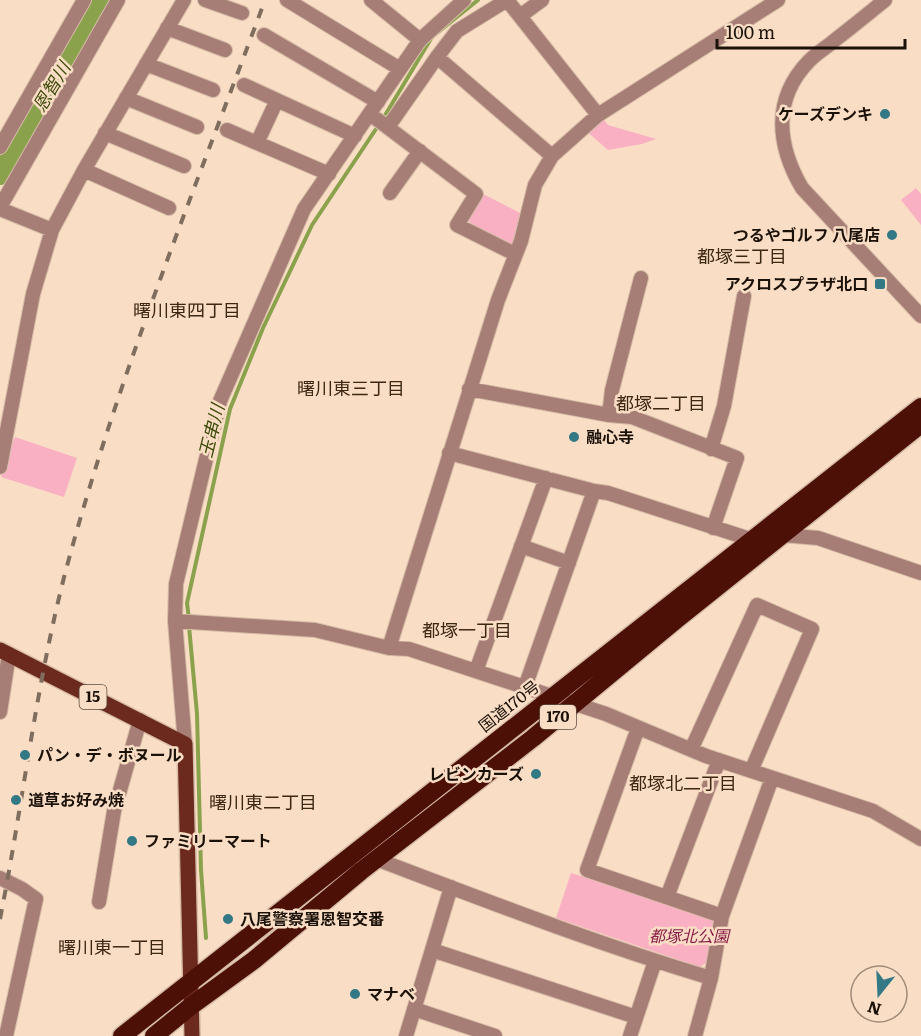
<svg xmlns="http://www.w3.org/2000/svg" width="921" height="1036" font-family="Literata,'Noto Sans JP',serif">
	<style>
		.green { fill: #f9b0c3 }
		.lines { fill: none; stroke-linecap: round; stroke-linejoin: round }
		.stream { stroke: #8aa24c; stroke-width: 4 }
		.river { stroke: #8aa24c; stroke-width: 22 }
		.minor-casing { stroke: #d6bca7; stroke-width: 16 }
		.major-casing { stroke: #d6bca7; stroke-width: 18 }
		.highway-casing { stroke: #d6bca7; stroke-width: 21 }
		.minor { stroke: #a77e76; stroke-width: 14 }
		.major { stroke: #6c291d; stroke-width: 15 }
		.highway { stroke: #4d1007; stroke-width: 18 }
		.rail { stroke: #7f6d5e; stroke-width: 4; stroke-dasharray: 10 10; stroke-linecap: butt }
		.poi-dot { fill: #327885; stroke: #faddc5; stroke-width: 2 }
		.labels { text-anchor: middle; stroke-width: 5; stroke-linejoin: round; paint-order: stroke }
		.shield { fill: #faddc5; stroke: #5d4e41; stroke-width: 1.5 }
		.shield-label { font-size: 15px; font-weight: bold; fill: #1a1108 }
		.poi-label { font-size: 16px; font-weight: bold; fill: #1a1108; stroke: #faddc5; text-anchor: start }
		.street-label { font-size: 16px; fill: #1a1108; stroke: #faddc5 }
		.park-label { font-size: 16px; font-style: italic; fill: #891e48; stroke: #faddc5 }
		.water-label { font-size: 18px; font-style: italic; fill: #3d4c0b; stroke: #faddc5 }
		.neighbourhood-label { font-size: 18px; fill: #3c2713; stroke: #faddc5 }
	</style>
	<rect width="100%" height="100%" fill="#faddc5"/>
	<path class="green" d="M603,118L608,125L656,139L642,144L608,150L585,130Z
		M916,188L921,194V225L901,200Z
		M481,193L522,214L514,246L486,234L466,219Z
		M15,437L77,458L64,497L1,477Z
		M571,873L713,916L718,923L710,960L700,967L556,918Z"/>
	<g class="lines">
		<path class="stream" d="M189,619L187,603L230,409L263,328L312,225L384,117L432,37L478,0
			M189,626L197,714L201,870L206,938"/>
		<path class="river" d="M0,174L103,0"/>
		<g class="minor-casing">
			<path id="minor" d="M205,0L242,13
				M287,0L400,69
				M371,0L420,40
				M507,0L598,115
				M885,0C869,13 852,27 835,40C827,47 817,53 809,61C772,99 777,145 802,188L921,316
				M520,16L542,0
				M167,28L225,50
				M264,35L378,102
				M437,57L552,156
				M146,64L213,90
				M244,85L355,136
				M126,98L197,127
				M370,114L476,194L457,225L515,254
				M388,127L437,57L457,31L507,0
				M227,130L329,174
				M105,133L184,166
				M257,143L277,100
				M0,147L84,0
				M84,170L169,208
				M390,193L420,151
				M0,207L118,0
				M0,209L52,230
				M469,389L609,415L632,417L737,458L713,528
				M609,415L612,390L641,278
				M711,449L724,406L744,296
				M449,453L594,491L525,687
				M0,467L33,294L52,230L84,170L184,0
				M594,491L608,493L753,540
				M782,535L818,538L921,573
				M521,546L569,563
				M175,621L315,630L389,648L409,649L606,714L706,756L873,811L921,839
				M389,648L498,300L521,241L535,185L552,156L598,115L778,0
				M476,671L546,478
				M0,712L9,654
				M638,728L587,870L722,916
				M185,744L175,621L176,584L220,401L304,209L420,40L464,0
				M691,750L757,605L812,629L751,771
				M376,859C487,901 597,944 711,978
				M0,878L22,889L36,899L6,1036
				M667,897L719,760
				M99,902L114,811L140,720
				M432,950L636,1017
				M414,1009L495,1036
				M406,1036L451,887
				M630,1036L655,961
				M695,1036L711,978L722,916L772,778"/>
		</g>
		<g class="major-casing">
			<path id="major" d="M0,650L185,744L192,1036"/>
		</g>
		<g class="highway-casing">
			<path id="highway" d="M122,1036L921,407
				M154,1036L191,1006L254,960L361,871L533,738L677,619L921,424"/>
		</g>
		<use href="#minor" class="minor"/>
		<use href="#major" class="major"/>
		<use href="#highway" class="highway"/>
		<path class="rail" d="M0,919C24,798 37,674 70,555C122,366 197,184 265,0"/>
	</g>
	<g class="poi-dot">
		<circle cx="885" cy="114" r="6"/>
		<circle cx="892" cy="235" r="6"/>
		<rect x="874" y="278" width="12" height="12" rx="3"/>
		<circle cx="574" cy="437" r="6"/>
		<circle cx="25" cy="755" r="6"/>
		<circle cx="536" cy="774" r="6"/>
		<circle cx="16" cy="800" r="6"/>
		<circle cx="132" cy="841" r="6"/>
		<circle cx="228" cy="919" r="6"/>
		<circle cx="355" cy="994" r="6"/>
	</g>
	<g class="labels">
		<g class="shield">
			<rect x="79.5" y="685" width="27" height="24" rx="4.5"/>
			<rect x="540" y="705" width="36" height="24" rx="4.5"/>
		</g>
		<g class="shield-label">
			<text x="93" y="702">15</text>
			<text x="558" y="722">170</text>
		</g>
		<g class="poi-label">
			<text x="873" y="120" text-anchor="end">ケーズデンキ</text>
			<text x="880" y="241" text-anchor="end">つるやゴルフ 八尾店</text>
			<text x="868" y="290" text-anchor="end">アクロスプラザ北口</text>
			<text x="586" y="443">融心寺</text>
			<text x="37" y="761">パン・デ・ボヌール</text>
			<text x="524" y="780" text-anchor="end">レビンカーズ</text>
			<text x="28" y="806">道草お好み焼</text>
			<text x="144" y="847">ファミリーマート</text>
			<text x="240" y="925">八尾警察署恩智交番</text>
			<text x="367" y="1000">マナベ</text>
		</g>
		<g class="street-label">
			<text transform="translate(509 706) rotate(-38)" y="6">国道170号</text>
		</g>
		<g class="park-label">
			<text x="689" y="942">都塚北公園</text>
		</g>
		<g class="water-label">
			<text transform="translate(52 87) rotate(-59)" y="6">恩智川</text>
			<text transform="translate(212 431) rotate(-76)" y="6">玉串川</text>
		</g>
		<g class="neighbourhood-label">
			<text x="742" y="263">都塚三丁目</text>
			<text x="187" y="317">曙川東四丁目</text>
			<text x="351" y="395">曙川東三丁目</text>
			<text x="661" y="410">都塚二丁目</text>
			<text x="467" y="637">都塚一丁目</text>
			<text x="683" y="790">都塚北二丁目</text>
			<text x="263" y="809">曙川東二丁目</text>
			<text x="112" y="954">曙川東一丁目</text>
		</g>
	</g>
	<g transform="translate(879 994) rotate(198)"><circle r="28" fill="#faddc5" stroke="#a08b79" stroke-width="1.5"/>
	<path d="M0-4.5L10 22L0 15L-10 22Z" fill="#327885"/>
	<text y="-9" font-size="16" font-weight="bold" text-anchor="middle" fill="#1a1108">N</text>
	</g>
	<path d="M717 39v9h188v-9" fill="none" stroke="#1a1108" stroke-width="3"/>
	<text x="726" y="39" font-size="18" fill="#1a1108" stroke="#faddc5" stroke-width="4.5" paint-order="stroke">100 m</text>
</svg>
